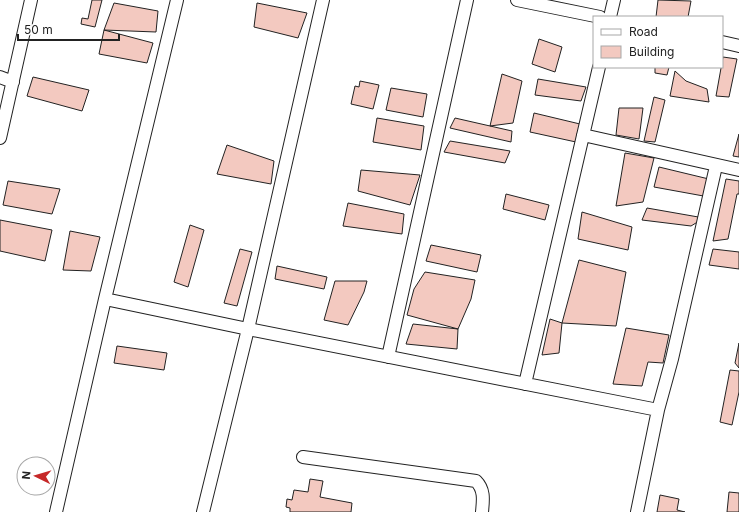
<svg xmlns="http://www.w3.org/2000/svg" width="739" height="512" font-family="Inter,sans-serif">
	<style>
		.building { fill: #f3c9c0; stroke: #222 }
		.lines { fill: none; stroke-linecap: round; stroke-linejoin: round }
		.minor-casing { stroke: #222; stroke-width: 14 }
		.minor { stroke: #fff; stroke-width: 12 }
	</style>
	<rect width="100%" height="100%" fill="#fff"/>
	<path class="building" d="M92,0H102L95,27L81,24L82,18L88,19Z
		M658,0L691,1L688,17H656Z
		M114,3L158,11L156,32L104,30Z
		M257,3L307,13L298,38L254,27Z
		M104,30L153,43L147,63L99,54Z
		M539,39L562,47L555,72L532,64Z
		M723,57L737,59L729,97L716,96Z
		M655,67H669L667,75L655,73Z
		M675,71L686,81L707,89L709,102L670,96Z
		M502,74L522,81L513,123L490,126Z
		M33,77L89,90L82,111L27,96Z
		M538,79L586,87L581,101L535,95Z
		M360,81L379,85L373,109L351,104L355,86L359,87Z
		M391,88L427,94L423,117L386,110Z
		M654,97L665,100L655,142L644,141Z
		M619,108H643L639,139L616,135Z
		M534,113L580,124L576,142L530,132Z
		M377,118L424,126L421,150L373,142Z
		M455,118L512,131L511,142L450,128Z
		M739,134V157L733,156Z
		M450,141L510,151L505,163L444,152Z
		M227,145L274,161L271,184L217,174Z
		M625,153L654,158L643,202L616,206Z
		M659,167L713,180L709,197L654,187Z
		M361,170L420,175L410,205L358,191Z
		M726,179L739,181V194H737L728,239L713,241Z
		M8,181L60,189L52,214L3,205Z
		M506,194L549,205L545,220L503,209Z
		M348,203L404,214L402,234L343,226Z
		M647,208L704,218L691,226L642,220Z
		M582,212L632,227L628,250L578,239Z
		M0,220L52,230L45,261L0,251Z
		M190,225L204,230L188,287L174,282Z
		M70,231L100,237L91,271L63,270Z
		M431,245L481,255L477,272L426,261Z
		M240,249L252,252L237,306L224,303Z
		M713,249L739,252V269L709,265Z
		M579,260L626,272L616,326L562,323Z
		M277,266L327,277L324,289L275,279Z
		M425,272L475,280L471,299L458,329L407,315L414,289Z
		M335,281H367L364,292L348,325L324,320Z
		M550,319L562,323L559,353L542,355Z
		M413,324L458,329L457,349L406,344Z
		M626,328L669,335L663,363L648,362L642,386L613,384Z
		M739,343V368L735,363Z
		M117,346L167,353L164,370L114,363Z
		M730,370L739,371V392L732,425L720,422Z
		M310,479L323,481L320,497L352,503L351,512H290V508L286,507L287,499L292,500L294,490L308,492Z
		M729,492L739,493V512H727Z
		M660,495L679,499L677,510L685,512H657Z"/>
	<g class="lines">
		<g class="minor-casing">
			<path id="minor" d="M517,0L600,17
				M610,17L614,0
				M722,42L739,46
				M0,77L13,82
				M583,135L739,170
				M0,138L31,0
				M105,299L248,329L658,410
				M388,357L467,0
				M525,384L599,67
				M303,457L476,481C485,490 483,501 482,512
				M56,512L105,299L177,0
				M203,512L248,329L323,0
				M637,512L658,410L672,359L716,166"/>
		</g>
		<use href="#minor" class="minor"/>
	</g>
	<rect x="593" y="16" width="130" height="52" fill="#ffffff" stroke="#a7a7a7"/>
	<rect x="601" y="29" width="20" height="6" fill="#ffffff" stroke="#a7a7a7"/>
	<text x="629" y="36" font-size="12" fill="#222222">Road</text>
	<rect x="601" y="46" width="20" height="12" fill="#f3c9c0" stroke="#a7a7a7"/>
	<text x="629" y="56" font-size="12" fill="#222222">Building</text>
	<g transform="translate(36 476) rotate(275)"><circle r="19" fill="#ffffff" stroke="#a7a7a7"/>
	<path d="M0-3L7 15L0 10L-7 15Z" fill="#c62828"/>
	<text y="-6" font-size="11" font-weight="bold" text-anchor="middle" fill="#222222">N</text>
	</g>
	<path d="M18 34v6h101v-6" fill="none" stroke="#222222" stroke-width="2"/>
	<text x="24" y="34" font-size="12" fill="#222222" stroke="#ffffff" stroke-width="3" paint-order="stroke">50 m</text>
</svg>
